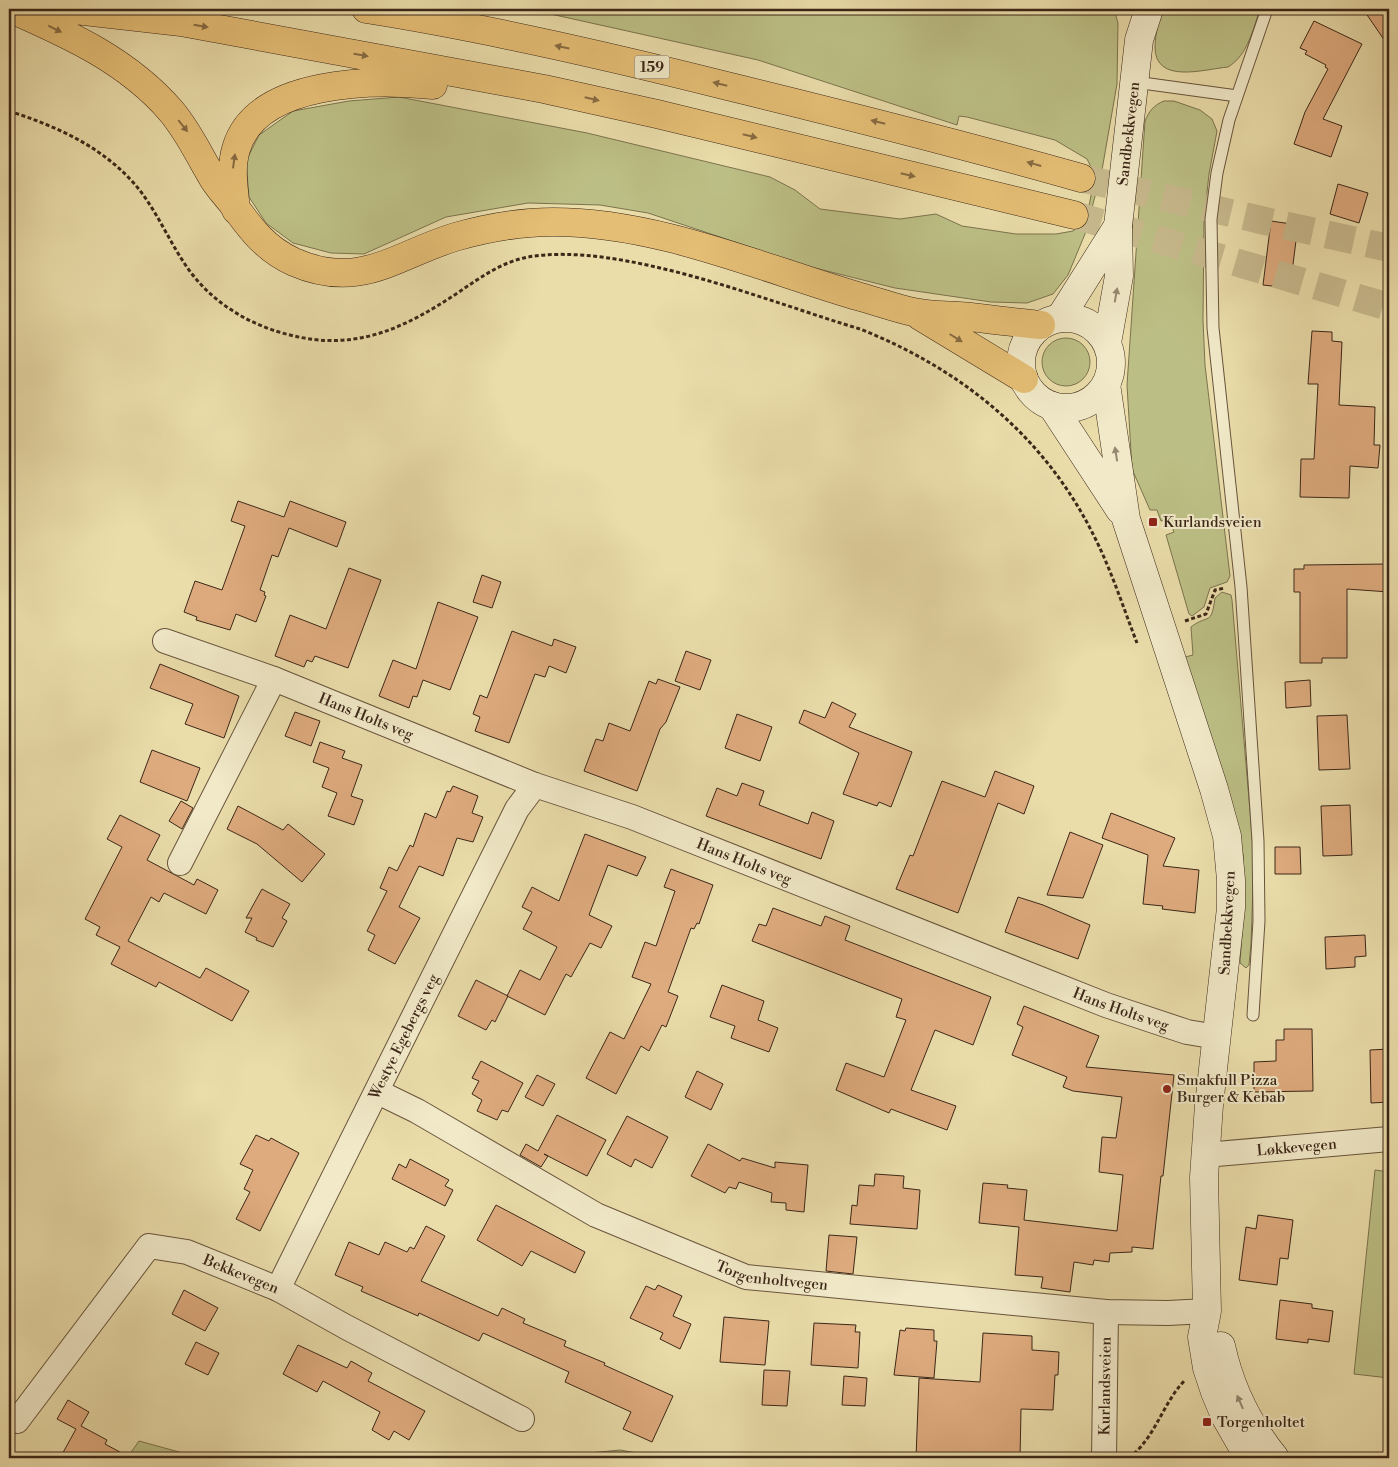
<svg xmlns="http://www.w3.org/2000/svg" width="1398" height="1467" font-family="'Libre Bodoni',serif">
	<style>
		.green { fill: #bcbf85; stroke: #7c734e }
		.building { fill: #deab7e; stroke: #3c2718 }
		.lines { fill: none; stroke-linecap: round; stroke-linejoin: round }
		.highway-tunnel { stroke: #c7b98d; stroke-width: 28; stroke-dasharray: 28 14; stroke-linecap: butt }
		.lane-casing { stroke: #68543c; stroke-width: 13 }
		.street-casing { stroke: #68543c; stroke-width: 26 }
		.secondary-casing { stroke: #3c2718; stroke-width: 29 }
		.highway-casing { stroke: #3c2718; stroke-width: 29 }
		.path { stroke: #3c2718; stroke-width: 3; stroke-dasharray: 4 2.5; stroke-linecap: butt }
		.lane { stroke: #f1e9c8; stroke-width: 11 }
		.street { stroke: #f1e9c8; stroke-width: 24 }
		.secondary { stroke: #f1e9c8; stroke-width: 28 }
		.highway { stroke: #e5be75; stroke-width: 28 }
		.oneway { fill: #886b42 }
		.oneway2 { fill: #968870 }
		.poi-dot { fill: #8f2418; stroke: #f1e9c8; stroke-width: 2 }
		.labels { text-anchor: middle; stroke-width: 4; stroke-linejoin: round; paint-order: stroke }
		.shield { fill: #f1e9c8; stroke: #72614d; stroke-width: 1 }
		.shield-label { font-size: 14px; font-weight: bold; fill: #3c2718 }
		.street-label { font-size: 15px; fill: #3c2718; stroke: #f1e9c8 }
		.poi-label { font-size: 15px; fill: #3c2718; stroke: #f1e9c8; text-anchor: start }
	</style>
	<rect width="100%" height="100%" fill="#eaddaa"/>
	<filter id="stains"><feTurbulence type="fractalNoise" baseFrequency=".004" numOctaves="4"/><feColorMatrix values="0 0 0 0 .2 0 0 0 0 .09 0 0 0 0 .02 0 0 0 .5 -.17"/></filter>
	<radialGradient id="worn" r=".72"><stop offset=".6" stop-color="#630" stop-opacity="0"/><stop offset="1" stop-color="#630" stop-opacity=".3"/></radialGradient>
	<path class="green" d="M528,9H1114L1118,23L1117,84L1102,170L1085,234L1068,275L1053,294L1027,303L991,302L895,288L807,266L648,213L600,205L528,203L446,217L364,254L331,253L293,243L266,223L249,197L246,161L259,135L293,111L349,101L399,97L587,133L770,177L795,190L820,209L900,219L936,214L962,226L1016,234H1056L1073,231L1081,225L1088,211L1095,175L1087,159L1055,140L967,117L959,116L957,125L758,60Z
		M1161,9H1260C1253,29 1248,55 1228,67C1205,69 1155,85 1155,47C1155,35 1159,21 1161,9Z
		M1164,101H1174L1200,110L1212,119L1217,131L1209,174L1204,220L1203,320L1205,365L1230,576L1227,582L1210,588L1204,607L1192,616L1189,614L1166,535L1174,532L1169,519L1161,521L1157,510H1150L1132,469L1127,385L1145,121C1149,111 1154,105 1164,101Z
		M1042 362a24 24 0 1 1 48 0a24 24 0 1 1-48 0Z
		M1222,592L1231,595L1232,600L1254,858L1251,944L1249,965L1246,968L1240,963L1244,905L1243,854L1236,821L1185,657L1193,655L1191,627C1209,613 1211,627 1215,598Z
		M1375,1170L1389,1172V1378L1354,1374Z
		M139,1441L201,1458H127Z
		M620,1450L665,1458H538Z"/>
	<path class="building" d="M1363,9H1389V47Z
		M1314,21L1362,44L1323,119L1342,126L1331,157L1294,144L1305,112L1328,69L1325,67L1326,65L1305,54L1307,51L1300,48Z
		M1338,184L1368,193L1359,223L1330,214Z
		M1271,221L1298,225L1290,288L1263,285Z
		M1312,331L1332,332V341L1342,342L1339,405L1375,407L1374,445H1380L1378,468L1350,466L1349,498L1300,497L1301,459H1314L1318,384H1308Z
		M238,501L284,517L290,501L346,522L337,547L289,528L278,557L272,555L260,590L265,592L264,595L266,596L256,622L236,614L230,630L196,620L197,617L184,612L195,581L222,590L245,526L231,521Z
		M1389,564V592L1347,589V658H1322V663H1300V592H1294V569H1304V565Z
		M349,568L381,580L348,668L315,656L312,662L307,660L304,667L275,656L290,615L326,629Z
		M482,575L501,582L492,608L473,602Z
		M438,602L478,617L450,690L423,680L417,697L413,696L409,708L379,696L393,660L416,669Z
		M512,631L552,646L554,639L576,647L566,673L549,666L545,677L535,674L509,743L475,731L480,717L473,714L480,695L487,698Z
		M686,651L711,660L700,690L675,681Z
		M160,664L239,696L224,738L185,724L193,704L150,688Z
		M658,679L680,687L666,722L660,729L637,791L584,771L596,739L603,741L609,723L630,731L649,681L656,684Z
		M1310,680L1311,706L1286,708L1285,682Z
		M832,702L856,714L849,727L912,752L891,807L879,802L877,806L843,794L859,753L799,723L804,710L825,718Z
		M295,712L320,721L311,746L285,736Z
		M737,714L772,727L760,761L725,748Z
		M1347,715L1350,769L1319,770L1317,716Z
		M320,742L345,751L342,758L362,765L351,796L363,800L354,825L328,816L337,793L322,787L329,768L313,762Z
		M152,750L200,768L187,801L140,782Z
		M995,771L1034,786L1024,814L998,803L958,913L896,889L910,855L913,856L942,781L985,797Z
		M742,783L764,791L759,805L808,824L812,812L834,821L821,859L706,816L717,788L737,796Z
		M453,786L478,796L472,813L483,817L473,842L457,838L443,876L419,866L399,907L420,918L395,964L368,950L375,935L367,931L387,891L380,888L389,867L397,871L410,845L413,847L425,813L436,818L447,791L450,792Z
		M181,801L193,808L182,829L169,821Z
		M1350,805L1352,855L1323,856L1321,806Z
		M238,806L283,830L288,824L325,854L302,882L257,844L227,829Z
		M1111,813L1175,838L1163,866L1199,870L1195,913L1162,909L1163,906L1143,904L1148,855L1102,838Z
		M120,815L160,835L147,860L194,885L197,879L218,890L206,914L164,893L159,902L151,897L128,941L200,978L206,968L249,991L232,1021L159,982L156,987L111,964L120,947L96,935L100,927L85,919L122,847L107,839Z
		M1070,832L1103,845L1083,898L1047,895Z
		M585,834L646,857L637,876L608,865L589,915L612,926L601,948L590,943L571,977L566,974L545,1015L507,996L520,970L540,980L557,947L523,929L532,912L522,907L532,887L559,901Z
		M1275,847H1300L1301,874H1275Z
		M671,869L713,885L699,924L697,923L694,929L691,928L668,992L678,996L666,1027L662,1025L649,1051L641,1046L616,1094L586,1078L610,1032L624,1039L651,984L632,977L645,942L656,946L675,891L664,887Z
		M262,889L290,904L282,918L287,921L273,947L256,940L257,938L245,932L252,918H246Z
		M1018,897L1043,905L1090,925L1078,959L1005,932Z
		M773,908L821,926L825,916L850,926L845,940L991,997L973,1045L935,1030L911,1090L956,1106L947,1130L891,1109L889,1113L836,1090L846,1063L884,1077L906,1020L896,1017L902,999L752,941L759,924L766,926Z
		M1365,935L1366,956L1355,957V967L1326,969L1325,937Z
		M476,980L508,996L495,1022L492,1020L486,1030L458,1016Z
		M722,985L764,1001L758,1020L778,1028L769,1052L731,1038L735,1026L710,1017Z
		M1024,1006L1099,1036L1086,1067L1174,1075L1163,1176H1161L1153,1249L1132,1247V1252L1110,1253L1109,1262L1094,1260L1093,1265L1074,1262L1070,1292L1041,1288L1043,1277L1015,1275L1019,1227L979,1223L983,1183L1008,1185L1007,1188L1027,1190L1024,1220L1117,1231L1123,1175L1099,1172L1102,1137L1116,1138L1122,1097L1073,1091L1063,1087L1067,1077L1012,1055L1023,1027L1017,1024Z
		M1284,1029H1312L1313,1091L1254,1092V1062L1276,1061V1040H1284Z
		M1389,1049V1102L1371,1103L1370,1050Z
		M481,1061L523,1083L508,1112L502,1110L497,1120L477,1111L482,1100L472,1094L479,1081L472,1078Z
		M697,1071L723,1084L711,1110L685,1097Z
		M537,1075L555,1084L543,1106L525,1097Z
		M557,1115L606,1140L587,1176L544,1154L548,1156L541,1167L520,1155L526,1144L538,1151Z
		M627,1116L668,1137L652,1168L635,1159L631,1167L607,1154Z
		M256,1135L269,1141L271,1138L299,1153L260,1231L236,1219L250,1192L244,1189L253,1170L240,1164Z
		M708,1144L740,1161L742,1158L775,1168V1162L808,1165L804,1212L786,1210V1203L771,1202L772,1193L739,1182L736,1189L729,1187L725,1193L691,1176Z
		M410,1159L449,1180L445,1186L453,1190L445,1206L392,1179L399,1164L406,1168Z
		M875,1174L904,1176L903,1188L920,1190L917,1229L850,1224L852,1205L857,1206L859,1185L874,1186Z
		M496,1205L585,1252L575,1273L531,1251L522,1266L477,1240Z
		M1258,1215L1293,1220L1288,1259L1280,1258L1277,1285L1239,1280L1246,1227L1256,1229Z
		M426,1226L445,1236L421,1281L498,1316L502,1308L525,1319L523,1323L566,1341L564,1346L605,1363L604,1365L673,1396L652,1442L623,1429L631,1412L565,1382L569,1372L483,1333L479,1341L419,1313L418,1316L361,1291L363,1287L335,1275L349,1242L379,1255L385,1242L407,1252L410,1247L414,1249Z
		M829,1235L857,1237L853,1274L826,1271Z
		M658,1285L682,1296L673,1316L691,1324L680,1349L660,1339L663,1333L630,1318L646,1286L655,1290Z
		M184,1290L218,1308L205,1331L172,1314Z
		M1280,1300L1312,1304V1308L1333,1311L1329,1342L1308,1339V1343L1276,1339Z
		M724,1317L769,1321L765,1365L720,1362Z
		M814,1323L856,1325L855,1332H860L858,1368L811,1365Z
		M906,1328L934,1330V1341H937L934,1378L894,1375L900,1330L905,1331Z
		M983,1333L1032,1336V1350L1059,1352L1058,1375H1055L1053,1410L1021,1409L1020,1458H916L919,1378L980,1382Z
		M196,1342L219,1353L208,1375L185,1364Z
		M298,1345L347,1368L351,1361L372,1373L368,1381L425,1411L409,1440L394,1431L389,1440L372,1430L380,1412L323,1381L317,1392L283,1374Z
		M764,1370L790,1371L787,1406L762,1405Z
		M844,1376L867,1378L865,1406L842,1405Z
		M68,1400L89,1412L81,1426L107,1440L105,1444L131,1458H60L76,1429L57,1419Z"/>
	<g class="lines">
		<path class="highway-tunnel" d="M1081,178L1265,221L1389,248
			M1074,215L1389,307"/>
		<g class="lane-casing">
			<path id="lane" d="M1135,82L1237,96
				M1253,1015L1259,921L1258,841L1241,587L1213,328L1211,219L1217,173L1229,120L1267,9"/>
		</g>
		<g class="street-casing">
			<g id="street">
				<path d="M165,641L274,679"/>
				<path id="s1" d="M180,863L274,679L535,785L632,817L1106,1005L1187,1032L1217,1037"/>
				<path id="s2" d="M378,1092L417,1111L596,1215L746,1277L1106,1312L1168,1313L1207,1311"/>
				<path id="s3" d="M1205,1155L1389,1139"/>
				<path id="s4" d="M278,1289L517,809L535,785"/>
				<path id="s5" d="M17,1421L149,1246L187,1252L278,1289L346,1327L522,1419"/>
				<path id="s6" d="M1104,1458L1106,1312"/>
			</g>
		</g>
		<g class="secondary-casing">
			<g id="secondary">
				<circle cx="1066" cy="363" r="45"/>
				<path d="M1060,318L1118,226"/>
				<path id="s7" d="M1107,343L1119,276L1118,226L1139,40L1149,9"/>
				<path d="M1106,384L1126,519L1214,789L1227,836L1231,880V908L1209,1105L1204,1177L1207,1311L1202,1337L1207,1368L1215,1392L1225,1416L1249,1458"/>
				<path d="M1052,406L1120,510"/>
				<path d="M1221,1346C1230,1387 1249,1426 1275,1458"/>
			</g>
		</g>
		<g class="highway-casing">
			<path id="highway" d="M11,9C70,35 128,61 171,111C188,131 198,153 211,175C216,185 225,194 232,203C250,228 265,249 294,262C360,291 396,255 455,237C487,228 520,222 553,222C657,222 759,267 857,296C876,301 895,308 913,312C932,316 952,315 971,317C995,320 1018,323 1041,325
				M66,9L181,22L544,89L657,114L1074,215
				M366,9C487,28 608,56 727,86C846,115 964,145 1081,178
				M236,210C234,189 230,169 236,149C256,79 376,79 433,85
				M920,316L1024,379"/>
		</g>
		<path class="path" d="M9,111C55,126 97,144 131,180C157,208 169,244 192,274C216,305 252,326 290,335C356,352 405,328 459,292C481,277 502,262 528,257C621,241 769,302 860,329C961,369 1044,436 1093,534C1111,569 1123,607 1137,643
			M1185,621L1206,614L1215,590L1225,588
			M1129,1458C1156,1437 1162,1404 1185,1380"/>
		<use href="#lane" class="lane"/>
		<use href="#street" class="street"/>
		<use href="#secondary" class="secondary"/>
		<use href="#highway" class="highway"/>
	</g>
	<defs><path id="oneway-solid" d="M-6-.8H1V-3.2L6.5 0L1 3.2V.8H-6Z" transform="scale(1.25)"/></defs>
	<g class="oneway">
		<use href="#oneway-solid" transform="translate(201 26) rotate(10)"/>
		<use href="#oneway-solid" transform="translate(55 29) rotate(26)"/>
		<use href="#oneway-solid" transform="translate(562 47) rotate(-168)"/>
		<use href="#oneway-solid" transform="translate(361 55) rotate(10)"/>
		<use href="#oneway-solid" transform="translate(720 84) rotate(-166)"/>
		<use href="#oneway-solid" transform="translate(592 99) rotate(13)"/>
		<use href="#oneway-solid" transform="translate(878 122) rotate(-166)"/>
		<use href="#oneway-solid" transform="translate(183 126) rotate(51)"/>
		<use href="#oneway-solid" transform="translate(750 136) rotate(14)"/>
		<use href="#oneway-solid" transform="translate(234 161) rotate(-82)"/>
		<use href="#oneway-solid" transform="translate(1034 164) rotate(-164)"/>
		<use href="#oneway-solid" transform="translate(908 175) rotate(13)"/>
		<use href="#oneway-solid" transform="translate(956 338) rotate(32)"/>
	</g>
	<g class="oneway2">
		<use href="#oneway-solid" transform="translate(1116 295) rotate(-80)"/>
		<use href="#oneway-solid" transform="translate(1116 454) rotate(-99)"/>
		<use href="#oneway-solid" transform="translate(1240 1402) rotate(-114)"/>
	</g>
	<g class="poi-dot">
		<rect x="1148" y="517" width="10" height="10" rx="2.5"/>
		<circle cx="1167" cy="1089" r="5"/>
		<rect x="1202" y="1417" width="10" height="10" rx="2.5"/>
	</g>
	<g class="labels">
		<rect class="shield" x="634.5" y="55.5" width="35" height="23" rx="4"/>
		<g class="shield-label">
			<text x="652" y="72">159</text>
		</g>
		<g class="street-label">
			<text dy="5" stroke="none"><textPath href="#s7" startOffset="211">Sandbekkvegen</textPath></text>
			<text dy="5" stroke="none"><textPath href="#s1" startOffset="306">Hans Holts veg</textPath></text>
			<text dy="5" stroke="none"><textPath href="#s1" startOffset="711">Hans Holts veg</textPath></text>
			<text transform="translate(1227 923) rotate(-87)" y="5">Sandbekkvegen</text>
			<text dy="5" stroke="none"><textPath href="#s1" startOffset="1116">Hans Holts veg</textPath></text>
			<text dy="5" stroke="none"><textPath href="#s4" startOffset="282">Westye Egebergs veg</textPath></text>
			<text dy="5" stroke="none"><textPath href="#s3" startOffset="92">Løkkevegen</textPath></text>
			<text dy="5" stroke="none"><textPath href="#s2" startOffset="438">Torgenholtvegen</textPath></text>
			<text dy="5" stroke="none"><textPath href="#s5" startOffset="316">Bekkevegen</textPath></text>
			<text dy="5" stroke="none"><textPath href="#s6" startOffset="72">Kurlandsveien</textPath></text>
		</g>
		<g class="poi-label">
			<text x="1163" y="527">Kurlandsveien</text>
			<text x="1177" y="1085">Smakfull Pizza<tspan x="1177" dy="17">Burger &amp; Kebab</tspan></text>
			<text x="1217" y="1427">Torgenholtet</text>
		</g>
	</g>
	<rect width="1398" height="1467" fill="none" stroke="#eaddaa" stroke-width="30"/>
	<rect x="10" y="10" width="1378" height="1447" fill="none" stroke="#3c2718" stroke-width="2.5"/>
	<rect x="15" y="15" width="1368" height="1437" fill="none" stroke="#3c2718"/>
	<rect width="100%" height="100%" filter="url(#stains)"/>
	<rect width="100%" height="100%" fill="url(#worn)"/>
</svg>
